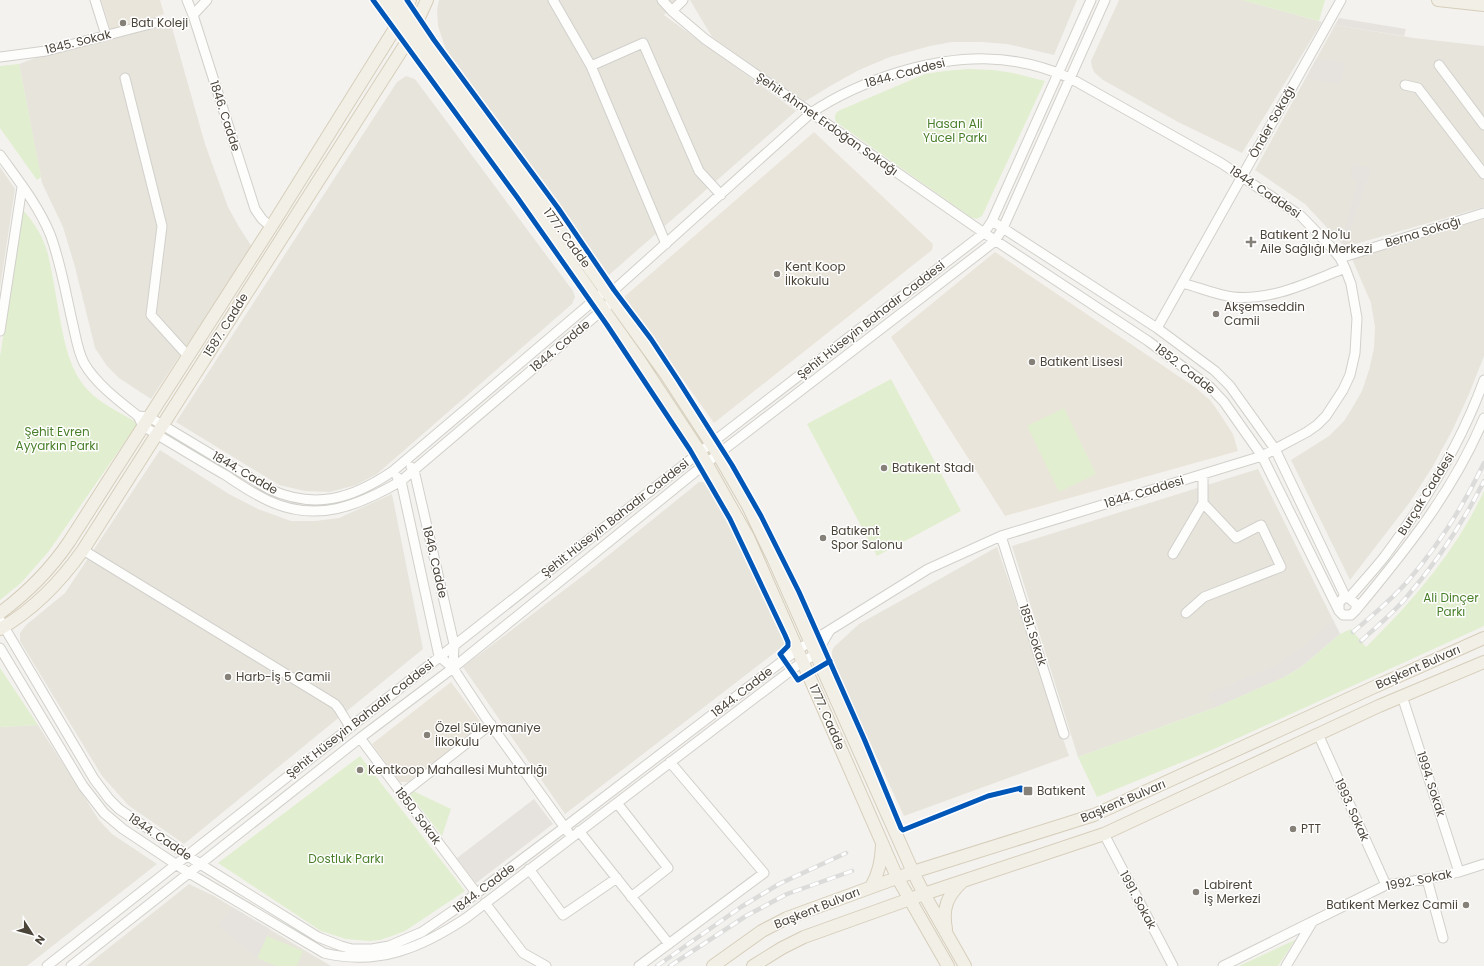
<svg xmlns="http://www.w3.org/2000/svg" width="1484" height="966" font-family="Poppins,sans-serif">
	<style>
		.residential { fill: #e7e4dc }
		.education { fill: #eae5da }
		.green { fill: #e1eecf }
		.parking { fill: #e6e3df }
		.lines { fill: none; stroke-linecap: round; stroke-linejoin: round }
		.minor-casing { stroke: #d2d0cb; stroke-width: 11 }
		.major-casing { stroke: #d6cebb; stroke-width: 14 }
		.minor { stroke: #fdfdfc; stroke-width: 9 }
		.major { stroke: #f2efe6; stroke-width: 12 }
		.rail-casing { stroke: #dbdbda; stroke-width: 4.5 }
		.rail { stroke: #fff; stroke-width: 3; stroke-dasharray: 9; stroke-linecap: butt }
		.cycleway-casing { stroke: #fff; stroke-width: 8 }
		.cycleway { stroke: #0057b8; stroke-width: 5 }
		.poi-dot { fill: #868178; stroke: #fff; stroke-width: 1.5 }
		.labels { text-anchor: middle; stroke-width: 3; stroke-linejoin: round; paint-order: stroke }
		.poi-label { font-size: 12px; fill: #4b4439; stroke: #fff; text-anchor: start }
		.street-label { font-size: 12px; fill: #4b4439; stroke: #fff }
		.park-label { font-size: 12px; fill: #4a7f2a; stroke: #fff }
	</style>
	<rect width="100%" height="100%" fill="#f4f2ee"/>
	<path class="residential" d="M439,0H677L664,15L796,111L609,275L447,53L438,26L437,10Z
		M690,0H1077L1054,55L1007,44L982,42H952L930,46L890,57L859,70L832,85L804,102L712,37Z
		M1119,0H1242L1322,22L1242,153L1178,122L1103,80L1094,72L1092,67L1091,61Z
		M171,24L205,144L228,207L239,227L252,247L151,399L119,378L107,366L95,348L75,267L63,227L42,183L19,64L46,54Z
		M1335,25L1414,38L1484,46V207L1345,247L1305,204L1255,170Z
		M406,76L415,79L573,291L575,297L572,304L377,474L356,485L330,492L305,491L279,485L176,422L397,82Z
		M0,167L15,189L0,288Z
		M1484,219V356L1469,394L1452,431L1433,466L1410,502L1350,580L1291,460L1329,436L1344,421L1354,405L1362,391L1369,370L1374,348L1375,327L1371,303L1352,259Z
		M160,450L229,494L258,509L291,521H315L339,518L392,494L423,649L184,844L128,805L102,776L20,641V633L26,625L65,593Z
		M1258,469L1340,634L1284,677L1214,708L1078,757L1012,546Z
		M699,482H703L706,484L743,551L786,644L565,814L463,667L589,571Z
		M997,547L1069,756L904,816L832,661V651L834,647L859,624Z
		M38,725L99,820L112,834L157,864L27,966H0V727Z
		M189,884L214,896L331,966H86Z"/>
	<path class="education" d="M101,0H160L164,14L111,32Z
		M814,132L933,244L932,250L714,423L624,297Z
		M995,252L1196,388L1211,401L1222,417L1233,434L1238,451L1005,516L891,337Z
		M451,682L483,725L408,782H400L372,744Z"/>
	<path class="green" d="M1242,0H1325L1319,21Z
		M19,64L41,177L37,180L0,128V66Z
		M968,69L993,70L1013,73L1045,81L982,216L977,219L972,218L836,122C834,117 835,114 838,111L925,74L945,71Z
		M22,209C34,222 43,236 48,254C52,272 55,290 58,308C64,339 68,373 93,395C104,405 124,415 138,423L49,551L21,583L0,600V357Z
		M891,379L961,511L877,556L807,424Z
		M1064,408L1096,474L1059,492L1027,426Z
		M1484,491V626L1214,749L1097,797L1078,757L1214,708L1284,677L1301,667L1340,634L1351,629L1366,647C1413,601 1456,551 1484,491Z
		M0,668L38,725L0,727Z
		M360,756L465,891L405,931L392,936L380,940L370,941L346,939L321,931L218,863Z
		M411,790L451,809L442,836L408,792Z
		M267,936L303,951L297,966H276L257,958Z
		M1295,940L1278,966H1239Z"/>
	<path class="parking" d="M1339,18L1406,29L1404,36L1335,25Z
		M1316,59L1345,63L1340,84L1306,78Z
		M1354,164L1371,169L1345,247L1341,242L1358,180L1350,178Z
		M1333,620L1340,634L1301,667L1284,677L1214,708L1208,694L1274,666L1305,645Z
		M534,799L553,824L476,883L457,858Z
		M232,907L270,929L257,958L219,926Z"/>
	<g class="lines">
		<g class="minor-casing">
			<path id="minor" d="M95,0L106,35
				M187,0L193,15L255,209L262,219L271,227
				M553,0L591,66L666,244
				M662,0L672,11L705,39L984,233L1148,341L1210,387L1224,402L1262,456L1339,611L1343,615H1351L1356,610V604L1349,598H1343L1339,603V611
				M672,11L683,0
				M193,15L207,0
				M0,57L46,51L154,23
				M1439,65L1484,125
				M591,66L643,43L699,171L721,195
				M125,78L162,226L151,315L188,356
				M1405,85L1418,88L1484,174
				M0,155C18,180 38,205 50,234C61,263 66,295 73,325C76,338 78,352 84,363C95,383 120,402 138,416
				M992,221L1157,328L1215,371L1230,386L1275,449L1346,598
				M1340,258L1484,213
				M1182,283C1198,287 1216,295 1233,297C1272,301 1309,282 1345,268
				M614,290L811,113C839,94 867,82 899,72C958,55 1012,52 1070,78L1221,163L1301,216L1331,247L1340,258L1345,268L1351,284L1357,318L1355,353L1350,375L1343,390L1326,416L1317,425L1307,432L1262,456L1001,536L928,569L830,630
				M614,290L613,301L401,481C358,506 317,523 269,501C254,494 240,485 227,476C199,460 171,443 143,426L138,416L149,417L269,489C315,510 352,499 393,471L605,291Z
				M1157,328L1341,0
				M0,331L22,187
				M411,467L414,470L454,644L453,668
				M397,477L401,481L439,656L453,668L486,718L568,832
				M1001,536L1064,734
				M83,550L335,704L339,709L350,727
				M1173,554L1203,503
				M1349,598C1361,584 1374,570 1385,556C1426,501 1461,444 1484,380
				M1356,610C1406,550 1454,490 1484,418
				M1186,613L1204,597L1281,567L1261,525L1236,538L1203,503V474
				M0,620L94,779L109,799L119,809L200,864L318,937L341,946L352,949H372L389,946L422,932L457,908L565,827L797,650L830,630L816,654L802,662L466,918C421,948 378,966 324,953L189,873L123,829L104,813L83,786L0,648
				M1402,696L1459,872
				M1318,734L1386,885
				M360,738L477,894
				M402,794L491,724
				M617,803L668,868L631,897
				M579,831L669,944
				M1104,834L1173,966
				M529,869L563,915L617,878
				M1427,879L1443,938
				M485,903L523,953L546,966
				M47,966L700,452L984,233L992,221L1091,0
				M71,966L360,738L453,668L700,468L990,245L995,241L1003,228L1105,0
				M639,966L764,873L670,762
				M1223,966L1386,885L1427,879L1459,872L1484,864
				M1286,966L1313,921"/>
		</g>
		<g class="major-casing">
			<path id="major" d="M384,0L640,361L700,452L748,537L897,877L948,966
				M396,0L665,373L718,454L748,506L773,558L913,872L924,894L965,966
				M1438,0L1484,5
				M0,613C27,593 50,570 69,542L271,227L399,22L410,0
				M0,629C33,610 61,581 83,550L410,37L427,0
				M871,887C879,873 881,861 882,846
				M946,929C942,908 947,896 963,881
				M713,966L762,931L787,918L913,872L1094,815L1372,688L1484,638
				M753,966L782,948L804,937L924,894L1104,834L1379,706L1484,662"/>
		</g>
		<use href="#minor" class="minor"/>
		<use href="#major" class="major"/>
		<g class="rail-casing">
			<path id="rail" d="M1353,632C1372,616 1391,600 1407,582C1438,546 1464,505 1484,463
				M1361,641C1376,627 1392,614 1405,599C1436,563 1463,523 1484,481
				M657,966L741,907L779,884L846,853
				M670,966L746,916L787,894L852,871"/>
		</g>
		<use href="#rail" class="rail"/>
		<g class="cycleway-casing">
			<path id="cycleway" d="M373,0L517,197L607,325L690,450L730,519L785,635L788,642V646L780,654L798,680L830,661
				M407,0L434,40L558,208L614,290L651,339L678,380L732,465L761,516L799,592L865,741L901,828L903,830L988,796L1021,788V790"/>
		</g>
		<use href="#cycleway" class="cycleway"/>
	</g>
	<g class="poi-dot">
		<circle cx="123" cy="23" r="4"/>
		<path d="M1249 236h4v4h4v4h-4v4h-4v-4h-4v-4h4z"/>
		<circle cx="777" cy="274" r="4"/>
		<circle cx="1216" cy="314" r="4"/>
		<circle cx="1032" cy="362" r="4"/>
		<circle cx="884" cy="468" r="4"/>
		<circle cx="823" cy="538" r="4"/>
		<circle cx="228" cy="677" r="4"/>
		<circle cx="427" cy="735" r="4"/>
		<circle cx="360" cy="770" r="4"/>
		<rect x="1023" y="786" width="10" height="10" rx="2"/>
		<circle cx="1293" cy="829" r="4"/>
		<circle cx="1196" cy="892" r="4"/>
		<circle cx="1466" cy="905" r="4"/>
	</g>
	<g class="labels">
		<g class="poi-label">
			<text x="131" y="27">Batı Koleji</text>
			<text x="1260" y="239">Batıkent 2 No'lu<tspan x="1260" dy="14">Aile Sağlığı Merkezi</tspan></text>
			<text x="785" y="271">Kent Koop<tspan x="785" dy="14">İlkokulu</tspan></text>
			<text x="1224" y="311">Akşemseddin<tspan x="1224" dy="14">Camii</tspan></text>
			<text x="1040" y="366">Batıkent Lisesi</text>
			<text x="892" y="472">Batıkent Stadı</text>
			<text x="831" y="535">Batıkent<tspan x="831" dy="14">Spor Salonu</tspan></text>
			<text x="236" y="681">Harb-İş 5 Camii</text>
			<text x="435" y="732">Özel Süleymaniye<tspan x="435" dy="14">İlkokulu</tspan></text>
			<text x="368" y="774">Kentkoop Mahallesi Muhtarlığı</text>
			<text x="1037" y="795">Batıkent</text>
			<text x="1301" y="833">PTT</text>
			<text x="1204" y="889">Labirent<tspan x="1204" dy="14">İş Merkezi</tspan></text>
			<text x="1458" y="909" text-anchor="end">Batıkent Merkez Camii</text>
		</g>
		<g class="street-label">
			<text transform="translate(78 42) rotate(-14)" y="4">1845. Sokak</text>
			<text transform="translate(905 73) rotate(-15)" y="4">1844. Caddesi</text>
			<text transform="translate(225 116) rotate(72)" y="4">1846. Cadde</text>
			<text transform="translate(1272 122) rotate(-61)" y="4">Önder Sokağı</text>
			<text transform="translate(827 124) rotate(35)" y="4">Şehit Ahmet Erdoğan Sokağı</text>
			<text transform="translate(1265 192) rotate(34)" y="4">1844. Caddesi</text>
			<text transform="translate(1423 232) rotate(-17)" y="4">Berna Sokağı</text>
			<text transform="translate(567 238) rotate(54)" y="4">1777. Cadde</text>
			<text transform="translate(871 320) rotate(-38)" y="4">Şehit Hüseyin Bahadır Caddesi</text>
			<text transform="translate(226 325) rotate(-58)" y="4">1587. Cadde</text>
			<text transform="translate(560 346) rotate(-40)" y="4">1844. Cadde</text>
			<text transform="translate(1185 369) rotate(38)" y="4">1852. Cadde</text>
			<text transform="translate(245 473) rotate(30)" y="4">1844. Cadde</text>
			<text transform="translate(1144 492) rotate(-17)" y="4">1844. Caddesi</text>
			<text transform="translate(1426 494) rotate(-58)" y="4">Burçak Caddesi</text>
			<text transform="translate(615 518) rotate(-38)" y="4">Şehit Hüseyin Bahadır Caddesi</text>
			<text transform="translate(435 562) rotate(77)" y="4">1846. Cadde</text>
			<text transform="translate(1033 635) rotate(72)" y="4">1851. Sokak</text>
			<text transform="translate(1418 667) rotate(-24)" y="4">Başkent Bulvarı</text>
			<text transform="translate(742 692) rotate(-38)" y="4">1844. Cadde</text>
			<text transform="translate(827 717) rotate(66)" y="4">1777. Cadde</text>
			<text transform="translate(360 719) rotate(-38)" y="4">Şehit Hüseyin Bahadır Caddesi</text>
			<text transform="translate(1431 784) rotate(72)" y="4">1994. Sokak</text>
			<text transform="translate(1123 801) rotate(-23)" y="4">Başkent Bulvarı</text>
			<text transform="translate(1352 810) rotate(66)" y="4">1993. Sokak</text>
			<text transform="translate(418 816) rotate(53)" y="4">1850. Sokak</text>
			<text transform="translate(160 837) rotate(34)" y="4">1844. Cadde</text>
			<text transform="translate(1419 880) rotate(-11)" y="4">1992. Sokak</text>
			<text transform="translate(484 888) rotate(-37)" y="4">1844. Cadde</text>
			<text transform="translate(1138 900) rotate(62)" y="4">1991. Sokak</text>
			<text transform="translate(817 908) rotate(-22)" y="4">Başkent Bulvarı</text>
		</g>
		<g class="park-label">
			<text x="955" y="128">Hasan Ali<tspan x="955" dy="14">Yücel Parkı</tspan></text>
			<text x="57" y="436">Şehit Evren<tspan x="57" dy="14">Ayyarkın Parkı</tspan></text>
			<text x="1451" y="602">Ali Dinçer<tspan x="1451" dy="14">Parkı</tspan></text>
			<text x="346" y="863">Dostluk Parkı</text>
		</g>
	</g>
	<g transform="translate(32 934) rotate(126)" stroke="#ffffff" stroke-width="3" paint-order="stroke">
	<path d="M0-3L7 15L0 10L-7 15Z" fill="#4b4439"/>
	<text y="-6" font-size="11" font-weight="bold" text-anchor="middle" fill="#4b4439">N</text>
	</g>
</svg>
